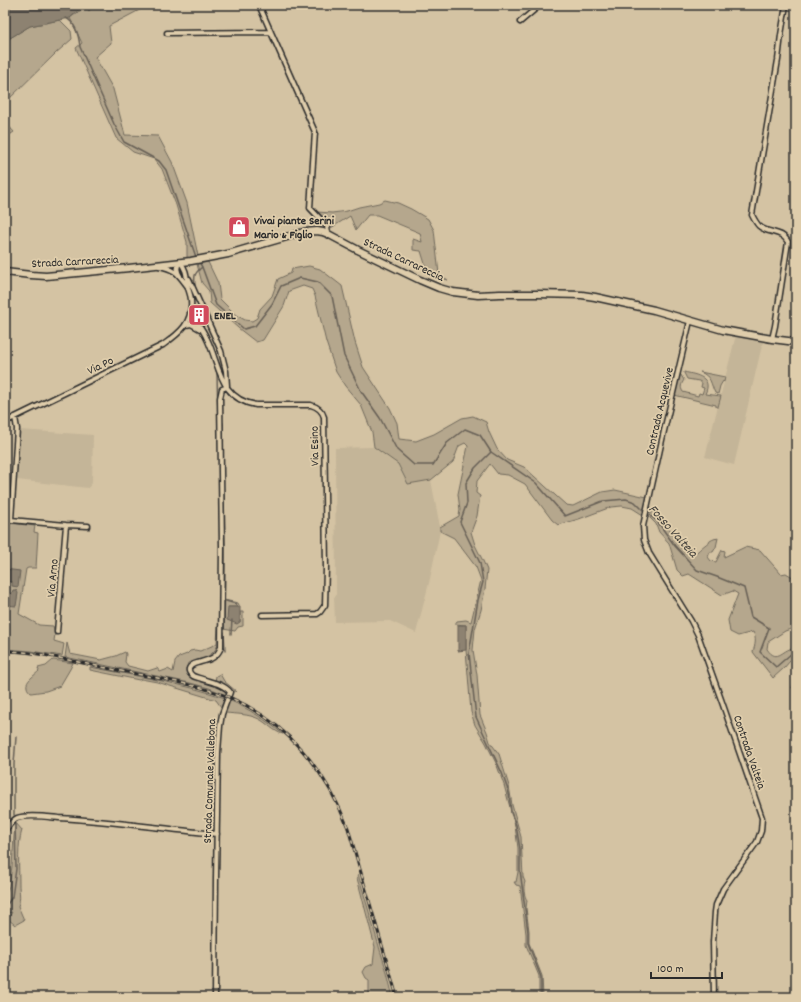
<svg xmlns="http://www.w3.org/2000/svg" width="801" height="1002" font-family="Dekko,sans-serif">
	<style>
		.built { fill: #c4b598 }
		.green { fill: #b5a78d; stroke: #70695c }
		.water { fill: #8d8271; stroke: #665f55 }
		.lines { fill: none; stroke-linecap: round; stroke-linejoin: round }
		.stream { stroke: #665f55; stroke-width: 1.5 }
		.minor-casing { stroke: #2b2b2b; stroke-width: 7 }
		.secondary-casing { stroke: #2b2b2b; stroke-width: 9 }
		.minor { stroke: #dfcdab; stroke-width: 4 }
		.secondary { stroke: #dfcdab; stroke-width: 6 }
		.rail-casing { stroke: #2b2b2b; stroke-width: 3 }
		.rail { stroke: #dfcdab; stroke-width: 1.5; stroke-dasharray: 4.5; stroke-linecap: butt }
		.labels { text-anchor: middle; stroke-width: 3.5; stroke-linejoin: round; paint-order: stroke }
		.poi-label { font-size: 12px; font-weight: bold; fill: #2b2b2b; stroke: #dfcdab; text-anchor: start }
		.street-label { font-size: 12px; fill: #2b2b2b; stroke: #dfcdab }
		.water-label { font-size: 13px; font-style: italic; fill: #44413c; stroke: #dfcdab }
	</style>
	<rect width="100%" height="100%" fill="#d4c3a3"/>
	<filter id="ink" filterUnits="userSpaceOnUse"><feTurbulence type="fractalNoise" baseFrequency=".025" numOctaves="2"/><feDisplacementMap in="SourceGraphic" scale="8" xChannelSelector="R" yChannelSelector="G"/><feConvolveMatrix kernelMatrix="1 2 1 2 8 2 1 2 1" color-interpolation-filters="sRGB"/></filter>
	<g filter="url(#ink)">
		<path class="built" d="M736,335L768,340L762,345L734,465L705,457Z
			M20,430L93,435L92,483L88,488L17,480Z
			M374,447L398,464L408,484L431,480L440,527V531L429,583L416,633L390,621L335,622L334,597L336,596L335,448Z"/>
		<path class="green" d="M95,5H149L109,26L111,43L95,57L113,89L125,135L158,136L172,162L187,203L198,256L187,258V242L176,205L162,169L154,159L133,152L116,138L76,48L82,43L70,18L85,7L89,11Z
			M60,20L71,31L72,39L56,53L5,103V41L30,26Z
			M5,122L14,132L5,138Z
			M385,200L398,203L411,209L428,219L434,230L439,274L448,280L437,277L426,267L421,251L413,250V239L422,242L420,233L377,215H368L356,230L350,216L331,228L317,212L332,213L347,211L359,207L379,203Z
			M208,262L218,283L220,299L236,315L245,320L252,321L257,318L260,309L272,296L278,279L291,273L292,269L309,266L320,269L342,286L355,342L363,367L390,408L397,423L399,439L416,441L434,434L462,418L473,416L486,422L489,432L497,449L507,460L524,467L566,505L573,506L602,492L615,490L647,497L643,515L632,508L622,506L611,507L579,519L558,525L552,520L525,484L508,475L498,474L490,464L477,481L476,493L480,496L477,516L471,532L475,545L483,561L487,570L485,589L481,610L475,629L473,650L477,675L480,715L487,732L490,742L499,754L509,786L512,805L521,837L523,877L525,882C523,887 524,896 527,900L526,908L529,931V943L542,976L543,997H539V976L526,945V934L520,886L516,885L514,882H516L518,872V848L515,826L504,785L496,763L486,743L475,725L471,712L466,650V625L455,624L457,621L466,620L471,622L481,580L476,567L454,538L440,531V527L459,516L460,510L458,494L468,446L465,443L459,446L453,462L431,480L408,484L398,464L374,447L372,432L361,405L345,386L336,372L326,342L315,296L312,289L303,286L289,291L284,306L263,340L256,342L238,328L210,303L209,291L202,283L197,264Z
			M679,372L684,380C681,385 680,387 683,392L698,396L699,393L702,394L704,388L701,387L702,383L699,381L687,379L684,373V372C697,375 713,377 705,394L721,396L718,407H716V405L674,395Z
			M700,372L725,377L724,382L723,381L720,386L718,394L715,393C710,383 712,377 700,372Z
			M654,511L658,513L659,519L664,522L666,527L674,532C677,543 682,551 693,556C695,553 711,539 714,539C715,538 717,539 718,538L716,547L713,552H710L708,557L711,561L716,562L722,550L725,551L724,557L745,547L760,550L781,574L786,573L796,579V627L785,631L768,642L767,649C778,665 783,647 796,648V689L792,688L796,678L795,664L790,661L784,668L773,678L753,652C755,645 757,639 753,632L738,636L730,632L728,620L738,594L733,591L722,595L689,574L683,576L677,570L669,543L659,532L656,524L650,518L651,513Z
			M10,523L35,526L34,532L38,533L36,568H28L26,569L19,614L39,625L53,626L55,634L54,641L64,644L62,656L31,651L5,649V542L7,541L8,539L7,536Z
			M224,600L238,603L240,607H228L240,622V612H243V626L238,627L235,631L223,629Z
			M218,626C220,630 219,634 219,639C218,655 202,660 188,663L186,669L190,677L221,687L225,691L226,695L209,688L190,683L65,657L67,643L70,654L101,660L112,657L116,656L118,655L125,652L126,654L125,662L128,666L148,671L157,668L160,672L168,669L173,672L175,662L179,657L187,654L190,651L195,650L200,651L214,645L217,643Z
			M53,660L73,663L70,669L60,686L46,691L31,693C30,692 27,689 27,687C25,681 35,675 39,671L38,668L46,666Z
			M90,667C136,676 182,683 225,698L221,707L216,700L157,682L141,679L139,680L90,670Z
			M220,674L224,681L237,692L231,690L215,681L216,676Z
			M229,700C249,709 266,720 283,734C274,732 267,723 259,719C249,714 236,714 225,713Z
			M15,822L22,830C17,847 19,866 19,884C19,891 21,899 18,906L24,920L15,925L8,919L12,912L5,914V896L9,886L12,866Z
			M358,874L380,950L386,969L393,997H369V980L366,978L363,972L366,967L373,964L375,947L357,878Z"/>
		<path class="water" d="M5,5H84L70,18L30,26L5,41Z
			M5,569L20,571L18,587L12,586V582L6,581L5,582Z
			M13,590H16L18,593L16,606L5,605V592L8,594L12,593Z
			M228,607H240V622L237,624L227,620Z
			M458,625H466V650L458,651Z"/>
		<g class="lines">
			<path class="stream" d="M66,18C76,23 79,37 80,47L114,124L124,142L159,161L166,170L196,257
				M199,262L202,267L216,305L244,329L255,326L272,304L281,286L300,278L318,282L332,296L344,356L361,391L380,418L397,450L414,465H433L447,443L465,429L480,435L491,452L475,468L466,483L467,503L460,522L480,563L483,582L478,600L469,653L476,717L502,773L509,793L511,813L516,825L520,849V870L528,932V943L541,977V997
				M195,286C194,275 194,274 202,267
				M215,365L217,373L218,418
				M223,423V486
				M491,452L536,483L565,516L603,501L626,499L635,502L644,511L657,521L675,546L697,570L717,577L744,588L751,617L769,628L760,652L776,667L792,653L796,655
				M224,491L225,557L224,629
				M226,601L236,604L237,607
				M224,632L225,651
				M231,634L232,620
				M14,815V764L16,737
				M5,905L8,903L12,897L16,869L15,821"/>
			<g class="minor-casing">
				<path id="minor" d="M259,5L315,132L310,208L327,226L328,234
					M520,22L540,5
					M167,33L271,32
					M159,266C176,269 178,274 188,287
					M189,279L221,351L226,371L227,386
					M190,312C196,321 203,329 207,339C220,365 219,399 256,405H311C318,407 322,410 324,417L326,568L325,605L320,612L317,614L262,615
					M690,321L664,431L643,526L644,540L649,553L691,621L698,635L723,705L762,818L761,831L757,842L723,889L716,905L715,912L713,942L714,997
					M186,325L191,324L200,329
					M772,339L775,326L788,242C782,230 768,234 759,226C756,223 754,219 752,215L778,60L781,35L786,5
					M5,422L163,345C180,333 193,323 191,300C191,296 189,292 188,288C186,278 188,271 180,262C176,267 177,271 180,276
					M11,520L17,429L15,417
					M5,521L11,520L66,525L88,526
					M57,632L66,525
					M5,831C8,827 12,820 17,818C27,814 48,817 59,818C112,821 164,829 217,834
					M215,997L216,878L218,752L220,726L222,714L230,692C224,684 211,682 202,679C199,678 195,677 193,676C185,670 190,665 197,663C207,660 217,659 221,647L222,546L220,398L222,389L227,387"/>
			</g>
			<g class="secondary-casing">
				<path id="secondary" d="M5,272L31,275L46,276L129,268L191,261L228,254L304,232L317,231L323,232L328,234L358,250L420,280L439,288L453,292L478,295L500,294H537L582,295L595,297L654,310L723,330L772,339L796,342"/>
			</g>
			<use href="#minor" class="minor"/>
			<use href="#secondary" class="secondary"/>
			<g class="rail-casing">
				<path id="rail" d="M5,651C23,651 41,654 59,658C78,662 97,666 116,670C154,678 195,683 231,698C288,723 326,771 348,828L397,997"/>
			</g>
			<use href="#rail" class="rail"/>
		</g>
	</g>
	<defs>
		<g id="shop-square" transform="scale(1.15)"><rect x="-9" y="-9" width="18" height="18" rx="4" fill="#d1495b" stroke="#dfcdab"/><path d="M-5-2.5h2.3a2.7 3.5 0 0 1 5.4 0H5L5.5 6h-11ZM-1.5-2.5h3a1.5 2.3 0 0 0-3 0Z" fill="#fff"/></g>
		<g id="building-square" transform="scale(1.15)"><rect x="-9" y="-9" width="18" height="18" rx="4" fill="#d1495b" stroke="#dfcdab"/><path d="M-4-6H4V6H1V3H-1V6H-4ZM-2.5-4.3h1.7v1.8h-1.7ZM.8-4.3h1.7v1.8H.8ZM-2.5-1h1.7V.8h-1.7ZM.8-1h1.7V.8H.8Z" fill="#fff"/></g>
	</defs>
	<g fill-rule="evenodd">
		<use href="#shop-square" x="239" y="227"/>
		<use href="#building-square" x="199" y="315"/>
	</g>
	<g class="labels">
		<g class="poi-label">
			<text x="254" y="224">Vivai piante Serini<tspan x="254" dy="14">Mario &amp; Figlio</tspan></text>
			<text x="214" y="319">ENEL</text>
		</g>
		<g class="street-label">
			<text transform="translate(404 259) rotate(25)" y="4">Strada Carrareccia</text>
			<text transform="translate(75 261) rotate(-3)" y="4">Strada Carrareccia</text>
			<text transform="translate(100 365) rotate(-26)" y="4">Via Po</text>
			<text transform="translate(659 411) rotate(-77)" y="4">Contrada Acquevive</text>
			<text transform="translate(314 446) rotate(-91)" y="4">Via Esino</text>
			<text transform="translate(52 578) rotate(-85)" y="4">Via Arno</text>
			<text transform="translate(750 752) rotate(71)" y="4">Contrada Valteia</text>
			<text transform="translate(209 781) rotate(-88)" y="4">Strada Comunale Vallebona</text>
		</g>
		<g class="water-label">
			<text transform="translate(674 530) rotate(48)" y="5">Fosso Valteia</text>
		</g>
	</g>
	<rect width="801" height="1002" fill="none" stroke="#dfcdab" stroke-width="20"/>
	<rect x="10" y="10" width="781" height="982" fill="none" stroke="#2b2b2b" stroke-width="1.5" filter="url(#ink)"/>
	<path d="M651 972v6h71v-6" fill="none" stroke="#2b2b2b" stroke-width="2"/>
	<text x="657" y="972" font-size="12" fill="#2b2b2b" stroke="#dfcdab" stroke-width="3" paint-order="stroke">100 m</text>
</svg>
